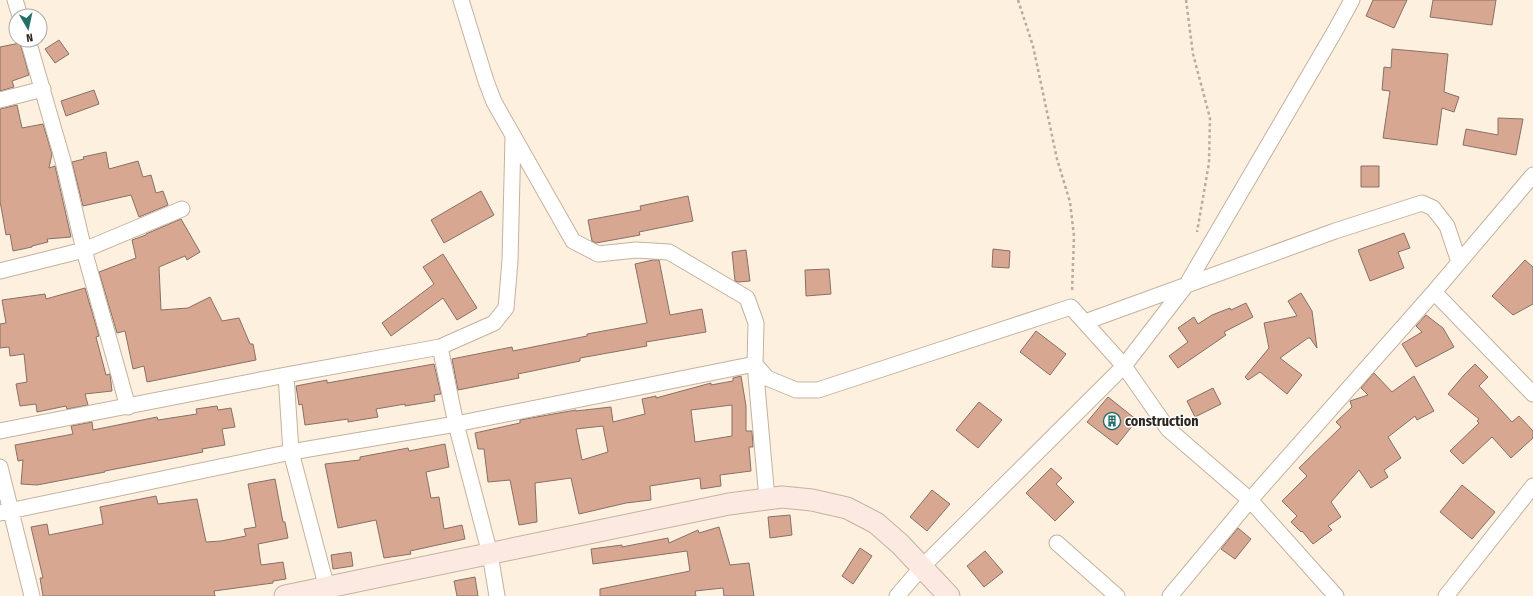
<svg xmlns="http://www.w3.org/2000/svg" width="1533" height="596" font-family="'Fira Sans Condensed',sans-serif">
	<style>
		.building { fill: #d7a792; stroke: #887066; fill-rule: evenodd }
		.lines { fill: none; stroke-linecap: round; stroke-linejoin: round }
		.street-casing { stroke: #c3b29e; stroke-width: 17 }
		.secondary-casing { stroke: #c3b29e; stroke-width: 23 }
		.path { stroke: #b8ac9e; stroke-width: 2.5; stroke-dasharray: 3 3; stroke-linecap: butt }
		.street { stroke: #fff; stroke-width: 15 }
		.secondary { stroke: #fceae2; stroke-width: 21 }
		.labels { text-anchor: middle; stroke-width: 3; stroke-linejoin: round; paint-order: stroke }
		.poi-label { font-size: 14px; font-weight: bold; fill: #2c261e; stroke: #fff; text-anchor: start }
	</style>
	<rect width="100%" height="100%" fill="#fef0df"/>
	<path class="building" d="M1373,0H1407L1394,28L1366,16Z
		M1433,0H1496L1492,25L1430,17Z
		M59,40L69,54L55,63L45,49Z
		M20,43L29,75L12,81L14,87L0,91V47Z
		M1392,49L1448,54L1444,92L1459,97L1454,112L1442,108L1437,145L1383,138L1390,91L1382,90L1384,67L1391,68Z
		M94,90L99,104L66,116L61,101Z
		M17,105L22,128L43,124L52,154L49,168L55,166L71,237L47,239L48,242L32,246V247L13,251L10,234L6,235L0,201V109Z
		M1498,118L1523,119L1516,155L1463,145L1466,129L1498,135Z
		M106,152L109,169L138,161L143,177L151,175L156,193L163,191L168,205L139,217L131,195L83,206L72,162L84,159L83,157Z
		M1361,166H1379V187H1361Z
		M481,191L494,215L444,243L431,220Z
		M688,196L693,221L639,232L640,235L596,243L592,241L588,220L641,210L640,206Z
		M181,219L200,252L187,260L185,256L159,267L161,310L188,308L210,297L222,321L239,318L250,344H253L256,360L147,382L144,366L133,369L125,331L117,333L99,272L136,258L132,240L146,235V234Z
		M1404,233L1410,248L1398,252L1404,268L1370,281L1358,250Z
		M993,249L1010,251L1009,268L992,267Z
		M746,250L750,281L738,282L735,281L732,252Z
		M443,254L477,308L457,320L443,298L391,336L382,323L434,284L423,267Z
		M653,260H659L670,315L702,309L706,332L646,342L647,346L580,358V361L518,374L519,378L458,390L452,359L512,347L513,351L587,336V334L647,323L635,264Z
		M1525,260L1533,267V304L1513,315L1492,296Z
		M829,269L831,294L806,296L805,270Z
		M85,288L99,336L96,337L106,375L110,374L112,391L85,394L88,405L67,409L66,406L37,412L36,404L20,406L16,384L27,382L24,354L10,356L9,347L0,348V324L6,323L2,300L45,294L46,299Z
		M1301,293L1312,311L1317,348L1310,338H1308L1280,358L1302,375L1287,394L1260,372L1248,380L1245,377L1269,348L1264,323L1297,316L1288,301Z
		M1246,303L1253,317L1224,332L1226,335L1178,368L1169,356L1188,342L1178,328L1194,317L1198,324L1212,315L1230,308L1231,310Z
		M1426,315L1443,328L1454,347L1416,367L1402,344L1422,332L1416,326Z
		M1036,331L1066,354L1050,375L1020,352Z
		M434,364L441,394L434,395L435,401L405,406V404L376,409L378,417L348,422V419L305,425L302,404L299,405L296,386L327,380V383Z
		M1475,364L1488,377L1479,386L1512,422L1519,416L1533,431V438L1511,458L1492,437L1463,464L1450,451L1479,423L1477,421L1479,419L1448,394L1464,375Z
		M1374,373L1392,392L1414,376L1434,411L1417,420L1415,416L1388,437L1401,458L1384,470L1388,477L1371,488L1359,470L1331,502L1341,517L1328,526L1332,530L1313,544L1302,531L1301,532L1291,522L1297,516L1282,501L1307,476L1299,468L1341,427L1336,422L1352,407L1350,401L1368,395L1361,388Z
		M741,376L746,406V431H752L753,447H749L751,471L720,475L721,486L701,489L700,478L650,486L651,500L626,503L579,514L571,478L535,483L537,522L519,525L510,480L488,482L484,449H478L475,433L520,423V420L576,410V411L611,407L613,422L645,414L642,399L656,396V398L711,383V385L733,381V378ZM732,405V436L695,442L691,410ZM603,426L608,452L582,460L576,429Z
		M1213,388L1221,404L1195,417L1187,401Z
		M1108,397L1137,420L1117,445L1087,422Z
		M979,402L1002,420L978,448L956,430Z
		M217,406L218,410L231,408L235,427L222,429L225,445L202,449L203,452L188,455L105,471V472L37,485L21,484L23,460L18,461L15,445L73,434L71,426L92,422L93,430L157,417L158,420L197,414L196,409Z
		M445,444L449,467L426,472L431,498L439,497L444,529L462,525L465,539L410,551L411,554L384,558L376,520L338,528L325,464L360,460V457L408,448L409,451Z
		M1051,468L1062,478L1056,484L1074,502L1055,521L1026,493Z
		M275,479L283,522H285L288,538L258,544L261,565L283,562L286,579L273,581V583L214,591L215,596H43L40,578H43L31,527L47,524L49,535L103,524L100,507L156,496L158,504L197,499L206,542L221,541L246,536L244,529L256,527L248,484Z
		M1462,485L1495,512L1472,539L1440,512Z
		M932,490L950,504L927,531L910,517Z
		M790,515L792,535L770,538L768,517Z
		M719,527L730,565L749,563L754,596H724L723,588L695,591L696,596H600V589L690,571L687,551L593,564L591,549L622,545V547L668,538L669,543L698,530L699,533Z
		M1238,528L1251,539L1235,559L1221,549Z
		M860,548L872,556L853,584L842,576Z
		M985,551L1003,572L984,587L967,566Z
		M351,552L353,566L333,569L331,555Z
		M475,577L478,596H457L454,581Z"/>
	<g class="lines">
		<g class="street-casing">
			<path id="street" d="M15,0L20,16
				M28,40L63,161L84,250L128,407
				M0,100L43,89
				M0,271L84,250L182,209
				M1434,292L1533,394
				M1085,322L1335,231L1422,203L1433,208L1447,226L1459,262
				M440,347L456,424L490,554L497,596
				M286,375L291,452L329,596
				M0,431L286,375L440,347L494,323L506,308L510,261L513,137
				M0,467L32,596
				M767,499L755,364L767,378L796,390H818L1071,307L1124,366L1168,429L1250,500L1336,596
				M0,513L291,452L456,424L755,364L756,323L747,298L669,252L636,250L598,254L573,241L494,102L486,81L461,0
				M1057,543L1117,596
				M897,596L922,567L1124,366L1187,284L1335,31L1352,0
				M1170,596L1250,500L1434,292L1533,175
				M1446,596L1533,486"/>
		</g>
		<g class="secondary-casing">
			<path id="secondary" d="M285,596L729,504L782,497L812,500L847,508L876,523L900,544L949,596"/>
		</g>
		<path class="path" d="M1018,0L1033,46L1057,159L1070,202L1074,236L1072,292
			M1186,0L1193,54L1210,118L1209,163L1197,232"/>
		<use href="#street" class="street"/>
		<use href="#secondary" class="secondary"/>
	</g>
	<defs>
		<g id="building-ring" transform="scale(0.9)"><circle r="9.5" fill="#fff" stroke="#256e67" stroke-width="1.5"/><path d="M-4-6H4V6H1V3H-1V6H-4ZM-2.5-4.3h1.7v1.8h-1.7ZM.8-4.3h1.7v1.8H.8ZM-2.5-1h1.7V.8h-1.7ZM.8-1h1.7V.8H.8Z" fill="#256e67"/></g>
	</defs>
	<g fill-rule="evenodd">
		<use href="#building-ring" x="1112" y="421"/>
	</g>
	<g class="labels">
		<g class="poi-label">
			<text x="1125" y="426">construction</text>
		</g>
	</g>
	<g transform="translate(28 28) rotate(171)"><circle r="19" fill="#ffffff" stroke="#aba8a5"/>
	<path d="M0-3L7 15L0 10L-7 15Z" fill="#256e67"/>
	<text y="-6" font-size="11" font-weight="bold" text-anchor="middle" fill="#2c261e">N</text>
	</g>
</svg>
